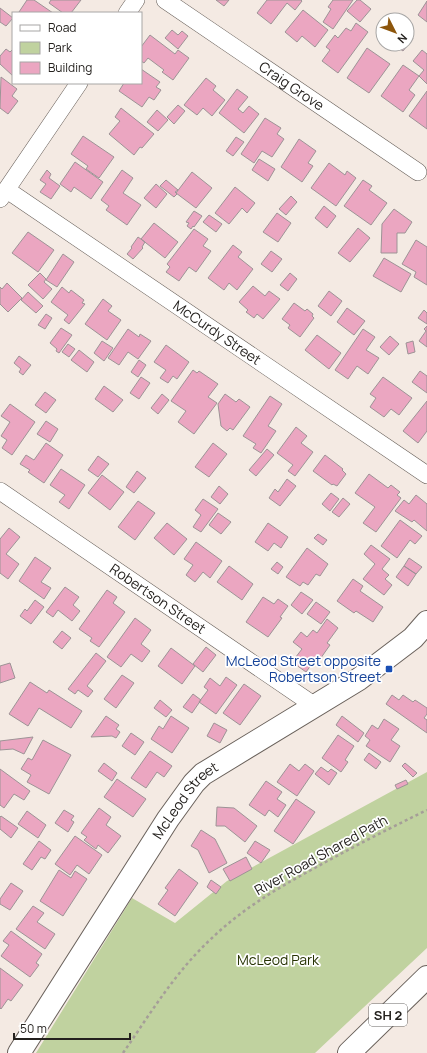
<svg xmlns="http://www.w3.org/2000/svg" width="427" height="1053" font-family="Manrope,sans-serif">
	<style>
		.green { fill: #c0d29f }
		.building { fill: #eba6c1; stroke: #9d9396 }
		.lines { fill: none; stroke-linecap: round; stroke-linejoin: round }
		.street-casing { stroke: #69615b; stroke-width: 18 }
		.secondary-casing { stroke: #69615b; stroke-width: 24 }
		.highway-casing { stroke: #69615b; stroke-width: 24 }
		.path { stroke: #a59e98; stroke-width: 2.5; stroke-dasharray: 3 3; stroke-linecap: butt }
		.street { stroke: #fff; stroke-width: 17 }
		.secondary { stroke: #fff; stroke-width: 22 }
		.highway { stroke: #fff; stroke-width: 22 }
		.transit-dot { fill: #1a4fb4; stroke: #fff; stroke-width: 1.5 }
		.labels { text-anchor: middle; stroke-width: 3.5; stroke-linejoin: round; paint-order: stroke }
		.shield { fill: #fff; stroke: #666462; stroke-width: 1 }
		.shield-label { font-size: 13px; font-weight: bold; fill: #24211e }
		.street-label { font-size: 14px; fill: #24211e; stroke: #fff }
		.transit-label { font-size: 14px; fill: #164399; stroke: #fff; text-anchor: end }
		.park-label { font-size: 14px; fill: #273303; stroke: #fff }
	</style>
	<rect width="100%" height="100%" fill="#f4eae3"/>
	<path class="green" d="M427,772V948L315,1053H36L132,898L175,923L227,881Z"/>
	<path class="building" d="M27,0H34L53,13H21L19,12Z
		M51,0H81L71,13H63L49,3Z
		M216,0H229L224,6Z
		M267,0H301L302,1L295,10L287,3L271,24L257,13Z
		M333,0H353L333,29L323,22L331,9L328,7Z
		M357,0H360L371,9L360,22L347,11Z
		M427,1V22L418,15Z
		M0,8L13,18L6,26L0,22Z
		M303,10L328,30L315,47L302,36L297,42L285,32Z
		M356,23L368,32L338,73L322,61L330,50L326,47L335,35L338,38L346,28L351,31Z
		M172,30L178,35L182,31L188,36L178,49L165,38Z
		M407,33L413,38L403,51L393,44H407Z
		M150,35L175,54L178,50L189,58L173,80L162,72L164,70L148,58L144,63L141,61V47Z
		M367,48L390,64L369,93L347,78Z
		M6,49L10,52L13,49V76L0,64V56Z
		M422,50L427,54V84L419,76L424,70L413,61Z
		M403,65L419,76L409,90L415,95L403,112L381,96Z
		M141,69L160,82L156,87L161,90L154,100L149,97L142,107L119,91L124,83H141Z
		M1,77L17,89L12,96L18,101L8,114L0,108Z
		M206,78L216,86L213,90L225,100L212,116L203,108L197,115L184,105Z
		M237,89L248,97L238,109L243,113L249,106L259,114L244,133L219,113Z
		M427,91V129L409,116Z
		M178,105L185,111L174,124L167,117Z
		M121,108L154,134L142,148L140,147L134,155L109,134L120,121L115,117Z
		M157,110L168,120L158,131L147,122Z
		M265,118L281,128L277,134L284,139L272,157L262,151L254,163L241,154Z
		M83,136L114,157L99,178L86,169L88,166L71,154Z
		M236,137L244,142L233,156L226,151Z
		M299,139L316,151L308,163L313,166L302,182L281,167Z
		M259,159L275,169L268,181L252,170Z
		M75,162L103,182L91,199L74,187L71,192L60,184Z
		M329,163L345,175L347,171L356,178L336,206L311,188Z
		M47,170L51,174L49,178L60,186L51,199L40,192L46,184L40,180Z
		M122,170L133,178L123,193L141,205L127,225L106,210L109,206L101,200Z
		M192,172L212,188L196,208L176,193Z
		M166,180L178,190L175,192L177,194L174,197L160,186Z
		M363,180L372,186L369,190L387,203L371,225L344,206Z
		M156,184L167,194L156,208L144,198Z
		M235,187L255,203L247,213L242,208L229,224L215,213Z
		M291,196L297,202L286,215L279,209Z
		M324,206L336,216L327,228L315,218Z
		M394,209L412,222L405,233H397V253H381L382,224Z
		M194,211L202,216L194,227L193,226L191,229L187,226L189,223L186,222Z
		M277,213L291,223L278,242L263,232Z
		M209,215L222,224L216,232L203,222Z
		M154,223L178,242L165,258L141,239Z
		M358,228L370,238L350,262L338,253Z
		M194,229L208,239L203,246L211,251L196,272L189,267L179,281L166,272L170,267L167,264Z
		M28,232L54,250L38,272L12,253Z
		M138,237L145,242L142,247L143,248L133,259L127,254L132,248L131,247Z
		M416,240L427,247V285L414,277L416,272L402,264Z
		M233,245L242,252L238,257L253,269L237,290L229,283L224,290L208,278Z
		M271,251L282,259L272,272L261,264Z
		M63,254L74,262L57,287L46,280Z
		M384,258L411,274L401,292L373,276Z
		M40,273L46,279L44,282L52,289L43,299L28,285Z
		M290,273L297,279L288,291L280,285Z
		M7,283L22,298L8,312L0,304V287L2,289Z
		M253,286L265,296L269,291L280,299L263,319L257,314L254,318L246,312L248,310L239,302Z
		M62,287L69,293L71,290L84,300L82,303L85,304L69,324L64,320L68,315L51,302Z
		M329,291L342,301L331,316L318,306Z
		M28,292L43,306L36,313L21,300Z
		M103,299L112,306L108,311L121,320L107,340L85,324Z
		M294,303L305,311L307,309L313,314L312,316L314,318L300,337L288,328L290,325L282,319Z
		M347,308L365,321L354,335L337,322Z
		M424,310L427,313V324L418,318Z
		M46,314L52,318L45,329L38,325Z
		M427,326V347L419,341L426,331L424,329Z
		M61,328L72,335L59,353L56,351L57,349L50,343Z
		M128,329L139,337L140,334L151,341L138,359L128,352L119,365L108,358Z
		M363,329L375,337L366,350L379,358L368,374L357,366L348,379L335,370Z
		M317,335L341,353L329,369L305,350Z
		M390,336L399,344L389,355L380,347Z
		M102,341L113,348L104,361L94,353Z
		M413,341L415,352L408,354L406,343Z
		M68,344L75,349L69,357L62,352Z
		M166,345L189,362L177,379L173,376L168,383L160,378L166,370L154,362Z
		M79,350L94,362L87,372L71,360Z
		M19,356L31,365L23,375L19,372L21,369L14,363Z
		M139,360L146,365L138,377L131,372Z
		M193,370L197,373L199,371L218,384L208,397L217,403L194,434L178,422L186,411L171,401Z
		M420,371L427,376V393L412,382Z
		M141,377L150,383L139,399L130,393Z
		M383,377L412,398L399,415L391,409L384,417L370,407L376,398L370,394Z
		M104,386L123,400L113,412L95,399Z
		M45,392L56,400L46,413L35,405Z
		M162,394L169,400L158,414L151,408Z
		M225,394L236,402L239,399L250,407L233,430L230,428L227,431L221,426L218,404Z
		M270,396L282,404L268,426L276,431L261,453L253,448L256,444L243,436Z
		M427,401V431L418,443L403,431Z
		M10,404L35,422L12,455L2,448L7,440L1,436L10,422L1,416Z
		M46,421L58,429L50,442L37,434Z
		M296,427L307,436L301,443L313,452L295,476L288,471L293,465L277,453Z
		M46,443L63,455L44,483L28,472L30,470L20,464L26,455L34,460Z
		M213,443L227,454L209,477L195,467Z
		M267,449L274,455L256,476L249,470Z
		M325,455L343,469L342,470L346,474L337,486L333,484L332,485L313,471Z
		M98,456L109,464L98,477L88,470Z
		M61,469L85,485L69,509L59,502L65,495L50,485Z
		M137,471L146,478L134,493L126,487Z
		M369,474L388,488L391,485L400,492L397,495L401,498L376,532L363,523L375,507L355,493Z
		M102,475L124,492L110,510L88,493Z
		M287,479L296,486L280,506L269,498L275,489L278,492Z
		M219,486L228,494L220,504L211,497Z
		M331,493L339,499L330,511L322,504Z
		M416,495L427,504V531L414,520L412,522L395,511L404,500L409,504Z
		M343,498L350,504L339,517L332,512Z
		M203,499L218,509L201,532L193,527L201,515L195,510Z
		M138,501L155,513L135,540L118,527Z
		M218,513L231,522L221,534L209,525Z
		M400,520L422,536L415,544L410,540L397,558L381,546Z
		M167,523L187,539L174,555L154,538Z
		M268,523L288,537L281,548L274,543L268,551L255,542Z
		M9,528L20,537L6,554L19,564L8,579L0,573V539Z
		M318,534L327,540L323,545L314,538Z
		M196,542L222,561L210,578L203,572L195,582L186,575L193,565L184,559Z
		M371,545L390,559L382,569L389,575L385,579L392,585L384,595L363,579L375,564L364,554Z
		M307,548L328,564L320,576L316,574L308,585L303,582L300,586L286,577Z
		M35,557L51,568L41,582L51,588L44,599L19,581Z
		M409,558L422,567L416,574L404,566Z
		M277,562L283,567L278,574L271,569Z
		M229,566L253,584L242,600L217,582Z
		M404,566L416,574L408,586L396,577Z
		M353,579L363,586L360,591L383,607L373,622L356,611L354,613L337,601Z
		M65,587L79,597L73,605L80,611L72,621L58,610L53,617L46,612Z
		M107,590L117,597L113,603L125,612L99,647L90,641L92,638L79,629Z
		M301,592L313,600L302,614L291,605Z
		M263,597L274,604L278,599L288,606L280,617L282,618L268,637L246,622Z
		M35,600L44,607L31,624L20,616L25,609L27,611Z
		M316,602L330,612L321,624L307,614Z
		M135,618L151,630L141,644L150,651L142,662L131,654L121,667L107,657Z
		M327,619L338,628L327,643L330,645L318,662L315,660L306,672L292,662L302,649L293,642L301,632L307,637L313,630L317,633Z
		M62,631L71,638L62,649L53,642Z
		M206,647L216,655L203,672L193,664Z
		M171,648L195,666L182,684L158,666Z
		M96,653L106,661L87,686L93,691L88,697L78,690L75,694L68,689Z
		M10,663L15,678L0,683V666Z
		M122,675L134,683L116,708L104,699Z
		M226,677L237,685L216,714L199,702L208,690L204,687L210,678L220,686Z
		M30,682L47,693L49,690L82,711L71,728L39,708L28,726L9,714Z
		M244,684L261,696L240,725L223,713Z
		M193,694L201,700L192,713L183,707Z
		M392,695L399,700L403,695L413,702L415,700L427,708V714L424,718L427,720V733L386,704Z
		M160,700L172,710L166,717L154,708Z
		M106,716L119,725L116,729L120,732L116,738L112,736L91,737Z
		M171,716L189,728L172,753L151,739L159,726L163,729Z
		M342,716L364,733L358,742L336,725Z
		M384,719L399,729L391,740L400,746L390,762L366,746L370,740L365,736L372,725L378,729Z
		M214,723L227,730L220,743L207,736Z
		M131,733L144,742L135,755L122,746Z
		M338,735L354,746L345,760L348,762L341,772L322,758Z
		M33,737L24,754L13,749L0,750V741Z
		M43,740L71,755L49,794L27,782L31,775L21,769L28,758L32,760Z
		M150,751L172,766L164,777L157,772L146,788L131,778Z
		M369,753L381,762L376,769L364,760Z
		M104,763L117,773L112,781L98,771Z
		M405,763L417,773L413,777L402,766Z
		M290,764L299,771L305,764L314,771L297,796L277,782Z
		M321,767L328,772L331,769L337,773L329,785L315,774Z
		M0,769L30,791L24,800L14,794L4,808L0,805Z
		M117,779L146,799L133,817L104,797Z
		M406,780L408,784L397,789L395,785Z
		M266,781L282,792L277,799L286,805L278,817L269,810L265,816L249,805Z
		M296,799L315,812L293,844L274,831Z
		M217,807L234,808L257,826L245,842L225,826H216Z
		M99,808L111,817L106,825L121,836L108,853L98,845L96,849L84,840L87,837L81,833Z
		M64,810L74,816L71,820L74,822L68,832L55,823Z
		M27,811L46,825L38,838L18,824Z
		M1,816L18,828L11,838L0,829V817Z
		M201,830L215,839L227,863L209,873L198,850L191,846Z
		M75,836L102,855L89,874L77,865L70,875L55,864Z
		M39,841L51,850L45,859L41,857L32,870L23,864Z
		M255,841L270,850L261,863L247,853Z
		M246,857L252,869L230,881L223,869Z
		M179,869L198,883L175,916L158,904L168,890L165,888Z
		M59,870L71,878L75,871L87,879L63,916L40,901Z
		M211,880L221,887L216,894L207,887Z
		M11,883L23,891L10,910L0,904V899Z
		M33,906L44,913L37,922L55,934L45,949L16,929Z
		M11,931L42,954L36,963L39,965L30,977L1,956L9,945L3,941Z
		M0,968L23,985L11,1001L8,999L1,1009L0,1008Z"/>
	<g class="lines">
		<g class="street-casing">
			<g id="street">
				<path id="s1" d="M165,0L418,172"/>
				<path d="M127,13L136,0"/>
				<path id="s2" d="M7,190L427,475"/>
				<path d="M0,199L79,83"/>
				<path id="s3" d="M0,491L315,706"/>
			</g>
		</g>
		<g class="secondary-casing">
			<g id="secondary">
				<path id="s4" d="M19,1053L168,819L194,783L203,774L359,679L413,638L427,622"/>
			</g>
		</g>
		<g class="highway-casing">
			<path id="highway" d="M349,1053L427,977"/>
		</g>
		<path class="path" d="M123,1053C150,1014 176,971 212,938C241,910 276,889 311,870C349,849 388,829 427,810"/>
		<use href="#street" class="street"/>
		<use href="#secondary" class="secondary"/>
		<use href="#highway" class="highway"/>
	</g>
	<rect class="transit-dot" x="385" y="665" width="8" height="8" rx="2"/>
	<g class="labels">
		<rect class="shield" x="369" y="1004" width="38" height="22" rx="3"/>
		<g class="shield-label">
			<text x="388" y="1020">SH 2</text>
		</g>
		<g class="street-label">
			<text dy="5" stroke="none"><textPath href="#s1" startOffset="153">Craig Grove</textPath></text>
			<text dy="5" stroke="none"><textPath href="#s2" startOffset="254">McCurdy Street</textPath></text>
			<text dy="5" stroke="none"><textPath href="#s3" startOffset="191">Robertson Street</textPath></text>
			<text dy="5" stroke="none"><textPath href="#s4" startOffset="303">McLeod Street</textPath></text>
			<text transform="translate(321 855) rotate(-29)" y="5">River Road Shared Path</text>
		</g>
		<g class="transit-label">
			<text x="381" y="666">McLeod Street opposite<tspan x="381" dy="16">Robertson Street</tspan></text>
		</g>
		<g class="park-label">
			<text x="278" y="965">McLeod Park</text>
		</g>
	</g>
	<rect x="12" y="12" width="130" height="72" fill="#ffffff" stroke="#a7a6a5"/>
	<rect x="20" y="25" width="20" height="6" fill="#ffffff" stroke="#a7a6a5"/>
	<text x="48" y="32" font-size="12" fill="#24211e">Road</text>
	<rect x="20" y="42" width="20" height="12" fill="#c0d29f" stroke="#a7a6a5"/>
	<text x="48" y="52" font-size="12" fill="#24211e">Park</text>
	<rect x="20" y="62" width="20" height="12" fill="#eba6c1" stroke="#a7a6a5"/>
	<text x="48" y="72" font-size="12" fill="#24211e">Building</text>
	<g transform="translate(395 32) rotate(132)"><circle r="19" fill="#ffffff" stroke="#a7a6a5"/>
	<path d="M0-3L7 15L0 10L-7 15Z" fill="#8d560c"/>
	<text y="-6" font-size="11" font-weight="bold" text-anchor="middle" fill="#24211e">N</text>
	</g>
	<path d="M14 1033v6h116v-6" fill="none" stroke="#24211e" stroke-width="2"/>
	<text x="20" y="1033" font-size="12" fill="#24211e" stroke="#ffffff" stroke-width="3" paint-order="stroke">50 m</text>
</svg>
